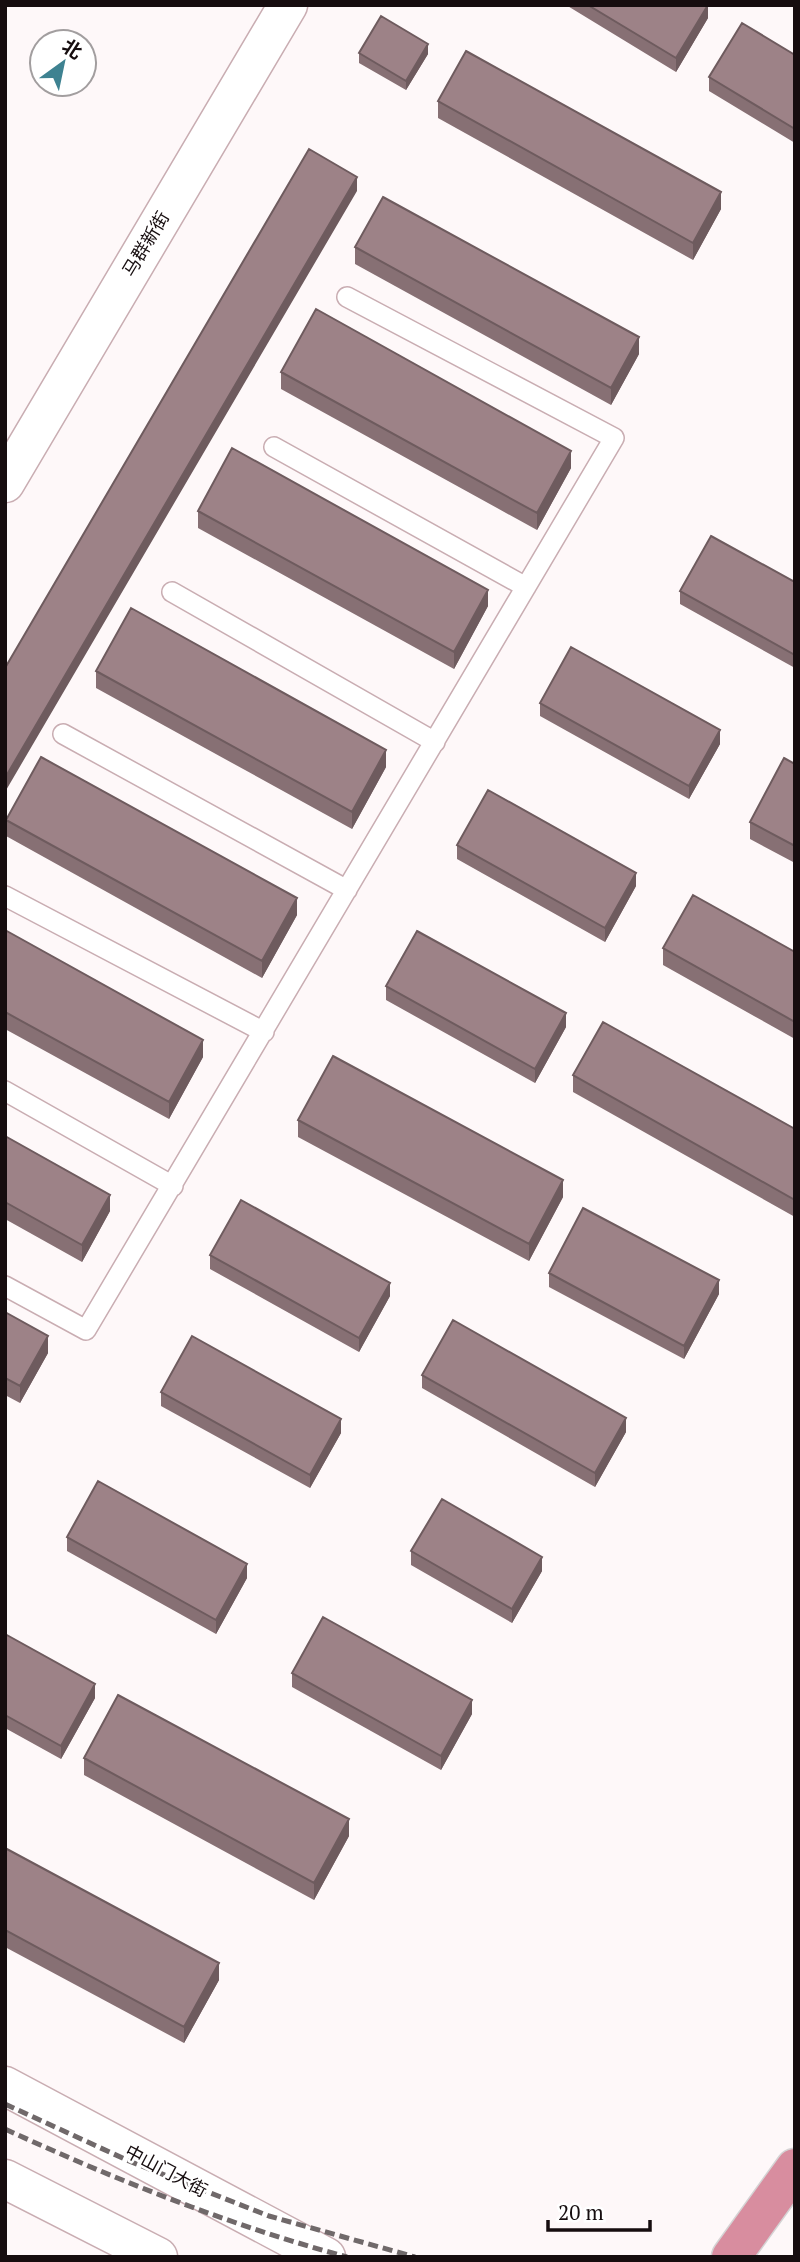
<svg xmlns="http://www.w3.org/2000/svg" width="800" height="2262" font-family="'PT Serif','Noto Sans SC',serif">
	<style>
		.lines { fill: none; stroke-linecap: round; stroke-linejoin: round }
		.service-casing { stroke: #c9adb2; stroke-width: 22 }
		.secondary-casing { stroke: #c9adb2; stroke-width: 41 }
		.motorway-casing { stroke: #d5d3d4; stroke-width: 41 }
		.service { stroke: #fff; stroke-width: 19 }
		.secondary { stroke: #fff; stroke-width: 38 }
		.motorway { stroke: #d88d9f; stroke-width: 38 }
		.rail { stroke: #70696a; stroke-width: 5; stroke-dasharray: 10 5; stroke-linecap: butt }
		.wall { fill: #877074 }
		.shaded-wall { fill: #6e5b5e }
		.building { fill: #9d8287; stroke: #6e5b5e; stroke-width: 2 }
		.labels { text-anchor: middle; stroke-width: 5; stroke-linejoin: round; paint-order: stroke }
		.street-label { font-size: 18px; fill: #160d0f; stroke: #fff }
	</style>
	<rect width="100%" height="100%" fill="#fef8f9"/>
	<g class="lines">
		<g class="service-casing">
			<path id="service" d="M274,447L526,587
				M172,592L435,742
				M63,734L347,890
				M5,896L264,1032
				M5,1091L173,1186
				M5,1286L86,1330L614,438L347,297"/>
		</g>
		<g class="secondary-casing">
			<path id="secondary" d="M5,483L288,5
				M5,2086L326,2257
				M5,2179L158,2257"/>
		</g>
		<g class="motorway-casing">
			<path id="motorway" d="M731,2257L795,2168"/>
		</g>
		<use href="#service" class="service"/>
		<use href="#secondary" class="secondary"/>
		<use href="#motorway" class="motorway"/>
		<path class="rail" d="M5,2104L129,2161L269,2216L415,2257
			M5,2129C116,2180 229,2225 347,2257"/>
	</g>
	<path class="wall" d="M566,5H708V18L676,72Z
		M359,53L428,54L406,90L359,63Z
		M795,55V143L709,91V77Z
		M438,101L721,209L693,260L438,118Z
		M355,247L639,354L611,405L355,264Z
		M281,372L571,468L537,530L281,389Z
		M198,511L488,606L454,669L198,528Z
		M795,582V668L680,604V591Z
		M96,671L386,767L352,829L96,688Z
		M540,703L720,744L689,799L540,716Z
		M795,764V863L750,839V822Z
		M6,820L297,915L262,978L6,836Z
		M457,845L636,886L605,942L457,859Z
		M5,930L203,1057L169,1119L5,1029Z
		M663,948L795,952V1039L663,965Z
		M386,986L566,1027L535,1083L386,1000Z
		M573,1075L795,1129V1217L573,1092Z
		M298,1120L563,1197L529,1261L298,1137Z
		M5,1136L110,1211L82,1262L5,1219Z
		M210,1255L390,1296L359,1352L210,1269Z
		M549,1273L719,1294L684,1359L549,1287Z
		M5,1312L48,1353L20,1403L5,1395Z
		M422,1375L626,1432L595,1487L422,1388Z
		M161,1392L341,1433L310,1488L161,1406Z
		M67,1537L247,1578L216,1634L67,1551Z
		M411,1551L542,1571L512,1623L411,1565Z
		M5,1634L95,1698L61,1759L5,1728Z
		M292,1673L472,1714L441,1770L292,1687Z
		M84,1758L349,1836L314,1900L84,1775Z
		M5,1848L219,1980L184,2043L5,1947Z"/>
	<path class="shaded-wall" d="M708,5V18L676,72V58Z
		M428,44V54L406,90V81Z
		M357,177V191L5,792V778Z
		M721,192V209L693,260V243Z
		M639,337V354L611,405V388Z
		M571,451V468L537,530V513Z
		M488,590V606L454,669V652Z
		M720,730V744L689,799V786Z
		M386,750V767L352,829V812Z
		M636,873V886L605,942V928Z
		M297,898V915L262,978V961Z
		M566,1013V1027L535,1083V1069Z
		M203,1040V1057L169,1119V1102Z
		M563,1180V1197L529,1261V1244Z
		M110,1195V1211L82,1262V1245Z
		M719,1280V1294L684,1359V1346Z
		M390,1283V1296L359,1352V1338Z
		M48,1336V1353L20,1403V1386Z
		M626,1418V1432L595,1487V1473Z
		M341,1419V1433L310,1488V1475Z
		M542,1557V1571L512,1623V1609Z
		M247,1564V1578L216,1634V1620Z
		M95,1684V1698L61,1759V1746Z
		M472,1700V1714L441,1770V1756Z
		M349,1819V1836L314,1900V1883Z
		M219,1963V1980L184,2043V2027Z"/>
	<path class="building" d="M588,5H708L676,58Z
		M381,16L428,44L406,81L359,53Z
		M742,23L795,55V129L709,77Z
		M466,51L721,192L693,243L438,101Z
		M309,149L357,177L5,778V668Z
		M383,197L639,337L611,388L355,247Z
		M316,309L571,451L537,513L281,372Z
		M232,448L488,590L454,652L198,511Z
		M711,536L795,582V655L680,591Z
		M131,608L386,750L352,812L96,671Z
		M571,647L720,730L689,786L540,703Z
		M41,757L297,898L262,961L6,820Z
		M784,758L795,764V846L750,822Z
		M488,790L636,873L605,928L457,845Z
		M693,895L795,952V1022L663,948Z
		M5,930L203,1040L169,1102L5,1012Z
		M417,931L566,1013L535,1069L386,986Z
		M603,1022L795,1129V1200L573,1075Z
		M333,1056L563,1180L529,1244L298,1120Z
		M5,1136L110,1195L82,1245L5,1202Z
		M241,1200L390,1283L359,1338L210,1255Z
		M583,1208L719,1280L684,1346L549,1273Z
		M5,1312L48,1336L20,1386L5,1378Z
		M453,1320L626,1418L595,1473L422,1375Z
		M192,1336L341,1419L310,1475L161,1392Z
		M98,1481L247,1564L216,1620L67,1537Z
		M442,1499L542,1557L512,1609L411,1551Z
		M323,1617L472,1700L441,1756L292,1673Z
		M5,1634L95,1684L61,1746L5,1715Z
		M118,1695L349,1819L314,1883L84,1758Z
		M5,1848L219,1963L184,2027L5,1930Z"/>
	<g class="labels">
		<g class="street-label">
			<text transform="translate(146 244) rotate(-59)" y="6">马群新街</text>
			<text transform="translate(166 2171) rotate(28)" y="6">中山门大街</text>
		</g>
	</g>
	<rect width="800" height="2262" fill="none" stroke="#160d0f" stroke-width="14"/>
	<g transform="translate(63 63) rotate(33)"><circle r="33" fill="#ffffff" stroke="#a29e9f" stroke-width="2"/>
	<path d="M0-5L12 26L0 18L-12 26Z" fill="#3e8291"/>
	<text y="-10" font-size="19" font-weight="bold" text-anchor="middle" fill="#160d0f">北</text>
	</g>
	<path d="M548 2220v10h102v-10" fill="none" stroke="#160d0f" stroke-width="3.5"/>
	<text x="558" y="2220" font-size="21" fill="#160d0f" stroke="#ffffff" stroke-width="5" paint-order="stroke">20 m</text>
</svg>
